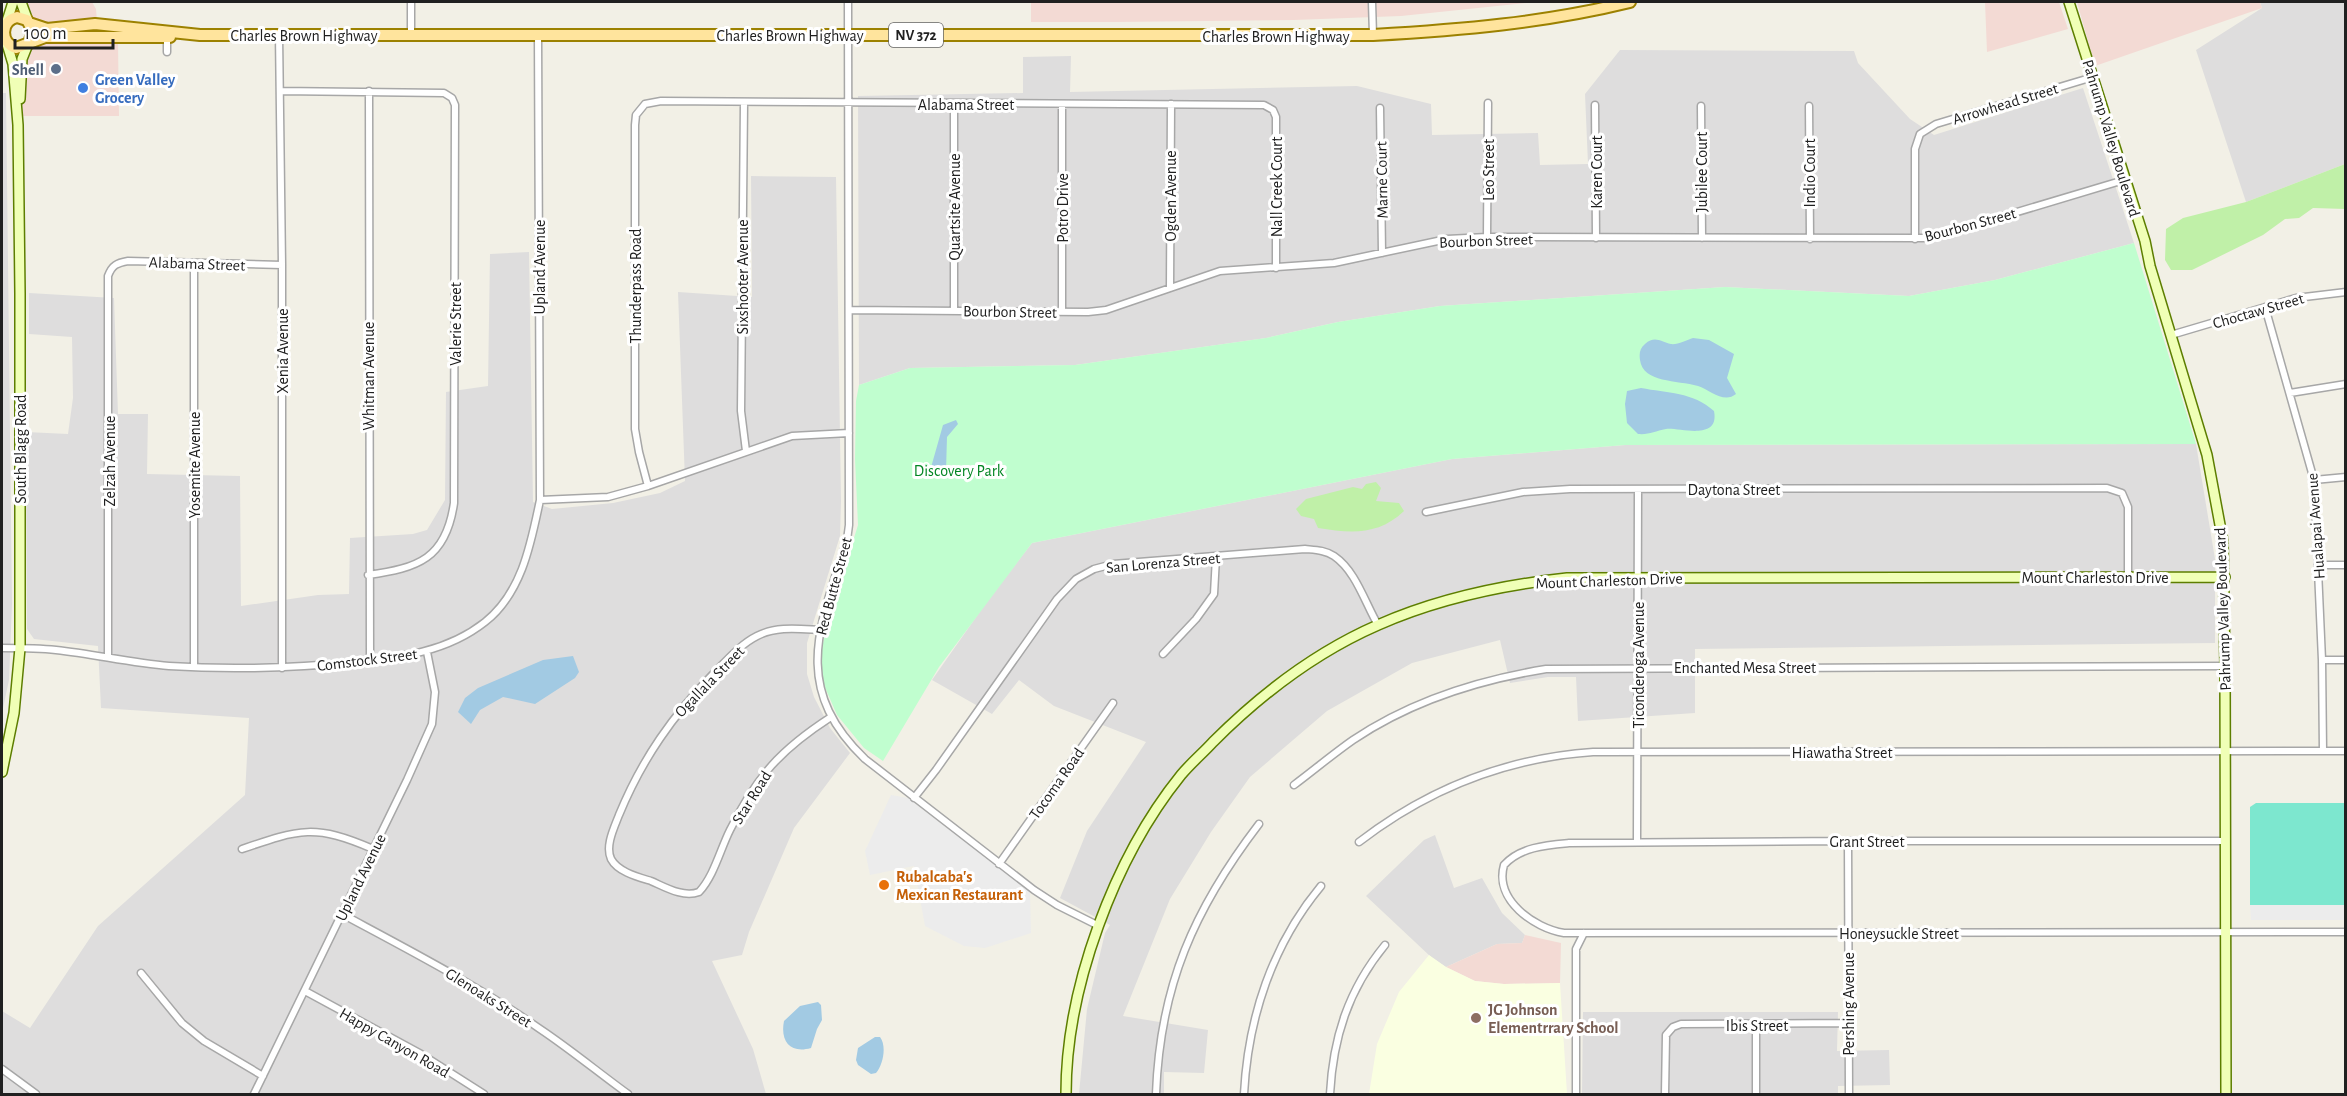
<svg xmlns="http://www.w3.org/2000/svg" width="2347" height="1096" font-family="'Alegreya Sans',sans-serif">
	<style>
		.residential { fill: #dedddd }
		.commercial { fill: #f3dad4 }
		.education { fill: #faffe1 }
		.grass { fill: #c0f0a8 }
		.park { fill: #c0fecf }
		.pitch { fill: #7de7cf }
		.parking { fill: #ececec }
		.water { fill: #a2cae3 }
		.lines { fill: none; stroke-linecap: round; stroke-linejoin: round }
		.street-casing { stroke: #a7a7a7; stroke-width: 9 }
		.secondary-casing { stroke: #5d7e00; stroke-width: 12 }
		.primary-casing { stroke: #9c8100; stroke-width: 14 }
		.street { stroke: #fff; stroke-width: 6 }
		.secondary { stroke: #f0ffb6; stroke-width: 9 }
		.primary { stroke: #ffe49d; stroke-width: 10 }
		.service-dot { fill: #5c6f8a; stroke: #fff; stroke-width: 2 }
		.shop-dot { fill: #3f7fe0; stroke: #fff; stroke-width: 2 }
		.food-dot { fill: #e8710a; stroke: #fff; stroke-width: 2 }
		.education-dot { fill: #8d6e63; stroke: #fff; stroke-width: 2 }
		.labels { text-anchor: middle; stroke-width: 6; stroke-linejoin: round; paint-order: stroke }
		.shield { fill: #fff; stroke: #636363; stroke-width: 1.5 }
		.shield-label { font-size: 15px; font-weight: bold; fill: #202020 }
		.street-label { font-size: 16px; fill: #202020; stroke: #fff }
		.service-label { font-size: 16px; font-weight: bold; fill: #4e5e75; stroke: #fff; text-anchor: end }
		.shop-label { font-size: 16px; font-weight: bold; fill: #366cbe; stroke: #fff; text-anchor: start }
		.park-label { font-size: 16px; fill: #028522; stroke: #fff }
		.food-label { font-size: 16px; font-weight: bold; fill: #c56008; stroke: #fff; text-anchor: start }
		.education-label { font-size: 16px; font-weight: bold; fill: #785e54; stroke: #fff; text-anchor: start }
	</style>
	<rect width="100%" height="100%" fill="#f2f0e6"/>
	<path class="residential" d="M2260,2H2345V164L2246,202L2196,50L2262,8Z
		M1620,50L1854,51L1858,63L1910,119L1934,135L2083,88L2134,243L1995,280L1909,296L1725,287L1440,306L1338,322L1266,338L1075,365L910,368L859,385L858,96L1023,93V57L1071,56L1070,92L1357,86L1431,104L1432,135L1538,133L1540,165L1588,164L1585,94Z
		M2,93H6L12,604L9,680L2,713Z
		M751,176L836,177L841,501L840,536L807,643V674L814,697L830,728L850,753L794,828L749,932L742,955L712,961L753,1049L766,1094H2V1011L30,1028L98,926L245,795L249,718L101,708L98,646L34,639L27,629L26,432L68,434L73,398L72,337L29,334V293L114,298L118,414H148L147,474L240,476L241,606L318,595L349,594L350,538L413,534L427,530L445,500L446,392L488,386L490,254L529,252L533,502L552,509L613,503L660,493L685,481L678,292L752,297Z
		M2196,444L2215,559V643L1695,649V713L1578,721L1576,677H1548L1510,683L1500,640L1412,663L1327,711L1250,777L1211,832L1170,899L1123,1016L1208,1030L1204,1073L1164,1072V1094H1079L1087,1009L1105,933L1110,925L1060,898L1087,831L1146,742L1054,706L1019,680L992,714L932,680L988,600L1032,543L1452,459L1625,445Z
		M1435,835L1454,888L1482,878L1502,913L1525,935L1522,943L1497,944L1446,967L1431,957L1366,896L1424,840Z
		M1583,1012H1838L1837,1051L1889,1050L1890,1085L1838,1086V1094H1582Z"/>
	<path class="commercial" d="M23,2H92L96,9L97,22L59,26L34,23Z
		M1031,2H1536L1401,16L1294,20L1117,22H1031Z
		M1985,2H2059L2068,29L1987,52Z
		M2077,2H2260L2262,8L2095,66Z
		M42,40H95L118,43L119,116H21L24,60L28,50Z
		M1525,935L1561,943L1560,983L1504,984L1475,981L1446,967L1497,944L1522,943Z"/>
	<path class="education" d="M1429,955L1446,967L1475,981L1504,984L1560,983L1567,1094H1369L1377,1044L1399,992Z"/>
	<path class="grass" d="M2345,164V209L2313,208L2299,218L2285,219L2263,235L2192,270H2171L2165,260L2166,229L2183,218L2246,202Z
		M1376,482L1381,488L1376,501L1399,503L1404,511C1378,536 1350,533 1318,528L1314,519L1301,516L1296,509L1306,499L1353,487L1362,489L1366,484Z"/>
	<path class="park" d="M2134,243L2196,444L1625,445L1452,459L1032,543L939,667L883,761L864,748L837,715L817,669L828,622L858,525L855,459L856,401L859,385L910,368L1075,365L1266,338L1338,322L1440,306L1725,287L1909,296L1995,280Z"/>
	<path class="pitch" d="M2256,803H2345V905H2250V807Z"/>
	<path class="parking" d="M891,795L908,798L1030,892L1031,933L985,948L964,946L925,926L914,866L870,875L865,851Z
		M2250,905H2345V920H2251Z"/>
	<path class="water" d="M1693,338L1709,340L1734,354L1727,378L1736,394C1724,404 1710,390 1698,386C1677,380 1643,383 1640,360C1639,353 1640,348 1645,344C1655,335 1661,342 1671,344C1677,345 1687,340 1693,338Z
		M1641,388C1667,393 1693,392 1714,411C1720,442 1678,427 1666,429C1655,431 1649,435 1638,434L1627,423L1625,404L1627,391Z
		M956,420L958,424L947,437L946,471H930L943,425Z
		M573,656L579,672L575,678L535,704L503,697L480,710L471,724L458,712L465,698L478,688L543,660Z
		M818,1002L821,1005L822,1020L817,1029L811,1048C790,1054 780,1041 784,1021L800,1006Z
		M875,1037H880C887,1046 883,1065 876,1073L871,1074L858,1065L856,1060L858,1048Z"/>
	<g class="lines">
		<g class="street-casing">
			<path id="street" d="M848,2L849,525L847,540C820,625 790,687 865,759L1034,890L1057,905L1099,926
				M1372,2L1373,35
				M167,34V52
				M279,35L282,265V668
				M411,35V2
				M280,91L444,93L452,98L455,105L454,503C446,559 418,568 368,575
				M369,91L370,660
				M744,103L741,411L746,451
				M1595,105L1596,238
				M1701,106L1702,238
				M1809,106L1810,239
				M1380,108L1382,253
				M1487,237L1488,103
				M1915,239V149L1920,134L1936,124L2093,77
				M194,264V667
				M1170,288L1171,104
				M2265,307L2314,480L2322,660L2323,751
				M849,310L1088,312L1106,310L1220,271L1334,263L1447,239L1487,237L1924,238L1937,236L2124,180
				M954,310V104
				M1062,312V104
				M2171,335L2296,298L2346,292
				M2290,393L2346,384
				M2314,480L2346,477
				M648,486L639,452L635,429V125L636,115L645,104L661,101L1264,105L1273,110L1276,117V268
				M540,500L608,497L648,486L792,436L849,433
				M1426,512L1523,492L1570,489L2107,488L2122,493L2128,507V577
				M2318,565H2346
				M820,630C799,629 776,626 757,636C741,644 728,659 715,672C673,715 642,759 619,815C614,828 605,846 611,859C618,872 638,877 651,881C665,887 683,898 699,892C714,876 720,850 730,830C757,776 780,750 831,717
				M2,648C20,648 38,648 56,650C94,654 131,663 169,666C231,670 294,668 356,662C402,657 447,652 485,622C522,593 531,543 540,500L538,34
				M1163,654L1196,619L1214,594L1216,557
				M108,657V276C112,265 117,263 128,261L282,265
				M2322,660H2346
				M1294,785C1314,770 1333,754 1353,740C1411,701 1478,680 1546,669L2225,666
				M914,798L936,770L1057,599L1076,579L1094,569L1113,564L1305,549C1315,550 1325,550 1334,556C1356,571 1365,603 1378,625
				M1637,841L1638,489
				M1848,841L1849,1094
				M2226,841H1848L1569,843C1547,845 1520,847 1504,865C1494,900 1534,928 1564,933L2346,932
				M1359,842C1428,789 1506,758 1593,752L2346,751
				M242,849C300,829 315,824 373,849
				M999,864L1113,703
				M342,914C409,950 477,985 540,1029C570,1049 599,1073 628,1094
				M141,973L182,1023L204,1041L263,1076
				M305,991L421,1054L484,1094
				M2,1069L36,1094
				M254,1094L407,780L432,724L435,692L427,652
				M1156,1094C1160,986 1194,909 1259,824
				M1244,1094C1248,1018 1272,945 1321,886
				M1330,1094C1333,1038 1348,990 1385,945
				M1576,1094V949L1584,933
				M1665,1094L1666,1035L1673,1027L1681,1024L1849,1023
				M1756,1094V1025"/>
		</g>
		<g class="secondary-casing">
			<path id="secondary" d="M21,2L28,21
				M2069,2L2145,241L2150,266L2207,455L2223,541L2225,666L2226,1094
				M7,21L13,2
				M20,99L22,59L28,44
				M2,772L14,713L20,648V293L18,125L13,64L7,44
				M1066,1094C1066,988 1114,858 1181,775C1191,763 1203,753 1213,742C1261,694 1316,652 1378,625C1439,598 1502,585 1567,578L2225,577"/>
		</g>
		<g class="primary-casing">
			<path id="primary" d="M29,23L47,29L95,24L200,35H1373C1459,30 1545,23 1630,2
				M29,43L33,31L27,20L17,17C0,21 0,43 16,48L45,37H170"/>
		</g>
		<use href="#street" class="street"/>
		<use href="#secondary" class="secondary"/>
		<use href="#primary" class="primary"/>
	</g>
	<circle class="service-dot" cx="56" cy="69" r="6"/>
	<circle class="shop-dot" cx="83" cy="88" r="6"/>
	<circle class="food-dot" cx="884" cy="885" r="6"/>
	<circle class="education-dot" cx="1476" cy="1018" r="6"/>
	<g class="labels">
		<rect class="shield" x="889" y="23" width="54" height="24" rx="4.5"/>
		<g class="shield-label">
			<text x="916" y="40">NV 372</text>
		</g>
		<g class="street-label">
			<text x="304" y="41">Charles Brown Highway</text>
			<text x="790" y="41">Charles Brown Highway</text>
			<text x="1276" y="42">Charles Brown Highway</text>
			<text transform="translate(2005 103) rotate(-17)" y="6">Arrowhead Street</text>
			<text x="966" y="110">Alabama Street</text>
			<text transform="translate(2112 138) rotate(73)" y="6">Pahrump Valley Boulevard</text>
			<text transform="translate(1488 170) rotate(-90)" y="6">Leo Street</text>
			<text transform="translate(1596 172) rotate(-90)" y="6">Karen Court</text>
			<text transform="translate(1701 172) rotate(-90)" y="6">Jubilee Court</text>
			<text transform="translate(1809 173) rotate(-90)" y="6">Indio Court</text>
			<text transform="translate(1381 180) rotate(-91)" y="6">Marne Court</text>
			<text transform="translate(1276 187) rotate(-90)" y="6">Nall Creek Court</text>
			<text transform="translate(1170 196) rotate(-90)" y="6">Ogden Avenue</text>
			<text transform="translate(954 207) rotate(-90)" y="6">Quartsite Avenue</text>
			<text transform="translate(1062 208) rotate(-90)" y="6">Potro Drive</text>
			<text transform="translate(1970 224) rotate(-15)" y="6">Bourbon Street</text>
			<text transform="translate(1486 240) rotate(-2)" y="6">Bourbon Street</text>
			<text transform="translate(197 263) rotate(2)" y="6">Alabama Street</text>
			<text transform="translate(539 267) rotate(-90)" y="6">Upland Avenue</text>
			<text transform="translate(742 277) rotate(-90)" y="6">Sixshooter Avenue</text>
			<text transform="translate(635 286) rotate(-90)" y="6">Thunderpass Road</text>
			<text transform="translate(2258 310) rotate(-16)" y="6">Choctaw Street</text>
			<text transform="translate(1010 311) rotate(1)" y="6">Bourbon Street</text>
			<text transform="translate(455 324) rotate(-90)" y="6">Valerie Street</text>
			<text transform="translate(282 351) rotate(-90)" y="6">Xenia Avenue</text>
			<text transform="translate(368 376) rotate(-90)" y="6">Whitman Avenue</text>
			<text transform="translate(20 449) rotate(-90)" y="6">South Blagg Road</text>
			<text transform="translate(109 461) rotate(-90)" y="6">Zelzah Avenue</text>
			<text transform="translate(194 465) rotate(-90)" y="6">Yosemite Avenue</text>
			<text x="1734" y="495">Daytona Street</text>
			<text transform="translate(2315 526) rotate(-94)" y="6">Hualapai Avenue</text>
			<text transform="translate(1163 562) rotate(-5)" y="6">San Lorenza Street</text>
			<text x="2095" y="583">Mount Charleston Drive</text>
			<text transform="translate(1609 580) rotate(-2)" y="6">Mount Charleston Drive</text>
			<text transform="translate(833 586) rotate(-75)" y="6">Red Butte Street</text>
			<text transform="translate(2222 609) rotate(-92)" y="6">Pahrump Valley Boulevard</text>
			<text transform="translate(367 659) rotate(-7)" y="6">Comstock Street</text>
			<text transform="translate(1638 665) rotate(-90)" y="6">Ticonderoga Avenue</text>
			<text x="1745" y="673">Enchanted Mesa Street</text>
			<text transform="translate(709 681) rotate(-46)" y="6">Ogallala Street</text>
			<text x="1842" y="758">Hiawatha Street</text>
			<text transform="translate(1056 783) rotate(-55)" y="6">Tocoma Road</text>
			<text transform="translate(751 797) rotate(-58)" y="6">Star Road</text>
			<text x="1867" y="847">Grant Street</text>
			<text transform="translate(360 877) rotate(-64)" y="6">Upland Avenue</text>
			<text x="1899" y="939">Honeysuckle Street</text>
			<text transform="translate(489 997) rotate(32)" y="6">Glenoaks Street</text>
			<text transform="translate(1848 1004) rotate(-90)" y="6">Pershing Avenue</text>
			<text x="1757" y="1031">Ibis Street</text>
			<text transform="translate(395 1042) rotate(30)" y="6">Happy Canyon Road</text>
		</g>
		<g class="service-label">
			<text x="44" y="75">Shell</text>
		</g>
		<g class="shop-label">
			<text x="95" y="85">Green Valley<tspan x="95" dy="18">Grocery</tspan></text>
		</g>
		<g class="park-label">
			<text x="959" y="476">Discovery Park</text>
		</g>
		<g class="food-label">
			<text x="896" y="882">Rubalcaba's<tspan x="896" dy="18">Mexican Restaurant</tspan></text>
		</g>
		<g class="education-label">
			<text x="1488" y="1015">JG Johnson<tspan x="1488" dy="18">Elementrrary School</tspan></text>
		</g>
	</g>
	<rect width="2347" height="1096" fill="none" stroke="#202020" stroke-width="6"/>
	<path d="M15 39v9h98v-9" fill="none" stroke="#202020" stroke-width="3"/>
	<text x="24" y="39" font-size="18" fill="#202020" stroke="#ffffff" stroke-width="4.5" paint-order="stroke">100 m</text>
</svg>
